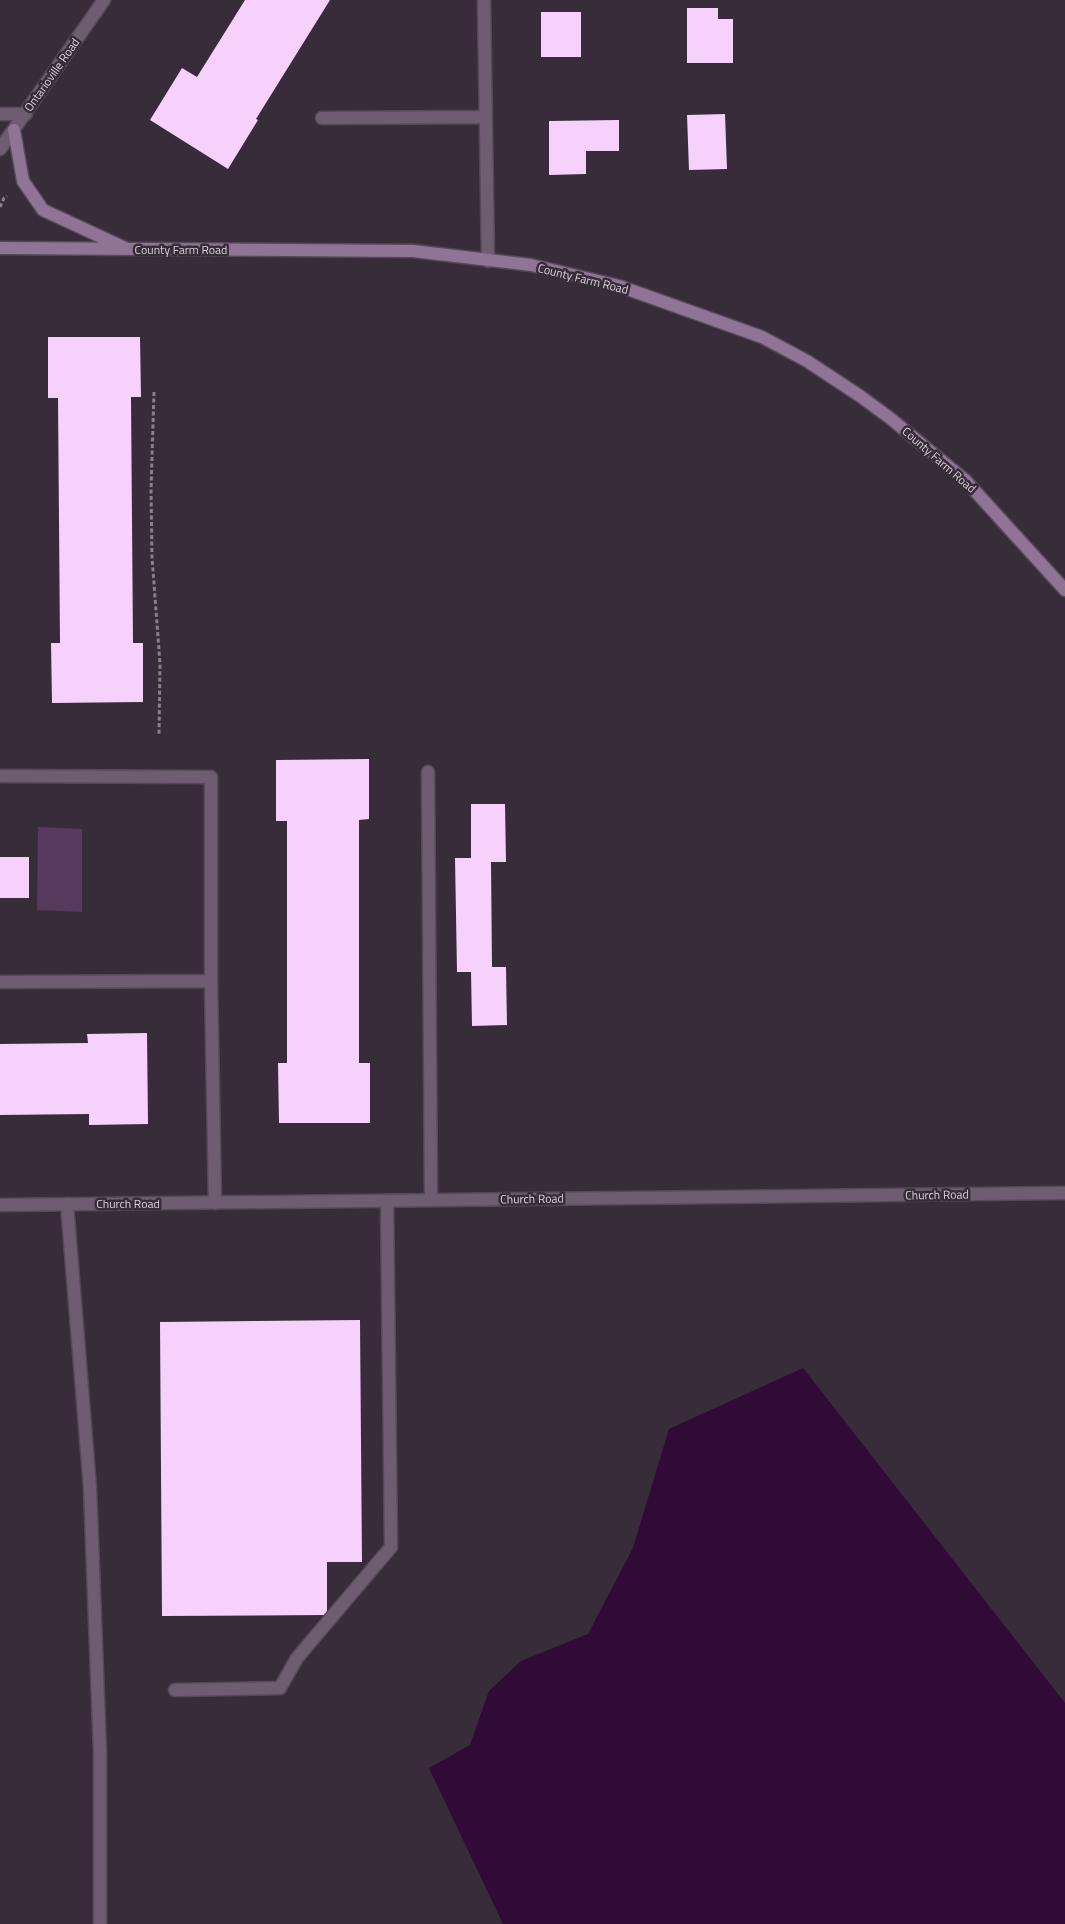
<svg xmlns="http://www.w3.org/2000/svg" width="1065" height="1924" font-family="'Titillium Web',sans-serif">
	<style>
		.green { fill: #583a5e }
		.water { fill: #2f0b36 }
		.building { fill: #f5d1fc }
		.lines { fill: none; stroke-linecap: round; stroke-linejoin: round }
		.service-casing { stroke: #554957; stroke-width: 15 }
		.minor-casing { stroke: #554957; stroke-width: 15 }
		.tertiary-casing { stroke: #554957; stroke-width: 15 }
		.secondary-casing { stroke: #554957; stroke-width: 15 }
		.path { stroke: #8a808c; stroke-width: 3; stroke-dasharray: 4 2.5; stroke-linecap: butt }
		.service { stroke: #6e5c71; stroke-width: 12 }
		.minor { stroke: #6e5c71; stroke-width: 12 }
		.tertiary { stroke: #6e5c71; stroke-width: 12 }
		.secondary { stroke: #8f7495; stroke-width: 12 }
		.labels { text-anchor: middle; stroke-width: 5; stroke-linejoin: round; paint-order: stroke }
		.street-label { font-size: 12px; fill: #d8d0d9; stroke: #382b3a }
	</style>
	<rect width="100%" height="100%" fill="#382b3a"/>
	<path class="green" d="M38,827L82,829V912L37,910Z"/>
	<path class="water" d="M803,1368L1065,1703V1924H503L429,1768L470,1745L489,1691L521,1661L588,1634L633,1548L669,1429Z"/>
	<path class="building" d="M245,0H330L256,119L258,120L228,169L150,120L182,68L197,77Z
		M687,8H718V19H733V63H687Z
		M541,12H581V57H541Z
		M725,114L727,169L689,170L687,115Z
		M619,120V151H586V174L549,175V121Z
		M48,337H140L141,397H131L133,643H143V702L52,703L51,643H60L58,398H48Z
		M369,759V819L359,820V1063H370V1123H279L278,1063H287V821H276V760Z
		M471,804H505L506,862H491L492,967H506L507,1025L472,1026L471,972H457L455,858H471Z
		M0,857H29V898H0Z
		M147,1033L148,1124L89,1125V1114L0,1115V1044L88,1043L87,1034Z
		M360,1320L362,1562H327V1615L162,1616L160,1322Z"/>
	<g class="lines">
		<g class="service-casing">
			<path id="service" d="M484,0L488,261
				M322,118L486,117
				M428,772L431,1200
				M0,776L211,777V981L0,982
				M211,981L215,1203
				M67,1204L90,1488L100,1752V1924
				M175,1690L280,1688L297,1658L391,1547L387,1201"/>
		</g>
		<g class="minor-casing">
			<path id="minor" d="M0,114H26
				M0,1205L1065,1193"/>
		</g>
		<g class="tertiary-casing">
			<path id="tertiary" d="M0,149L104,0"/>
		</g>
		<g class="secondary-casing">
			<path id="secondary" d="M14,130L23,181L43,210L125,248
				M0,248L413,251L531,265L619,286L762,337L807,361L860,396L890,418L965,480L1065,590"/>
		</g>
		<path class="path" d="M0,207L4,198L7,196
			M154,392L151,490L152,557L160,664L159,734"/>
		<use href="#service" class="service"/>
		<use href="#minor" class="minor"/>
		<use href="#tertiary" class="tertiary"/>
		<use href="#secondary" class="secondary"/>
	</g>
	<g class="labels">
		<g class="street-label">
			<text transform="translate(52 75) rotate(-55)" y="4">Ontarioville Road</text>
			<text x="181" y="254">County Farm Road</text>
			<text transform="translate(583 279) rotate(14)" y="4">County Farm Road</text>
			<text transform="translate(939 460) rotate(41)" y="4">County Farm Road</text>
			<text transform="translate(937 1195) rotate(-1)" y="4">Church Road</text>
			<text transform="translate(532 1199) rotate(-1)" y="4">Church Road</text>
			<text x="128" y="1208">Church Road</text>
		</g>
	</g>
</svg>
